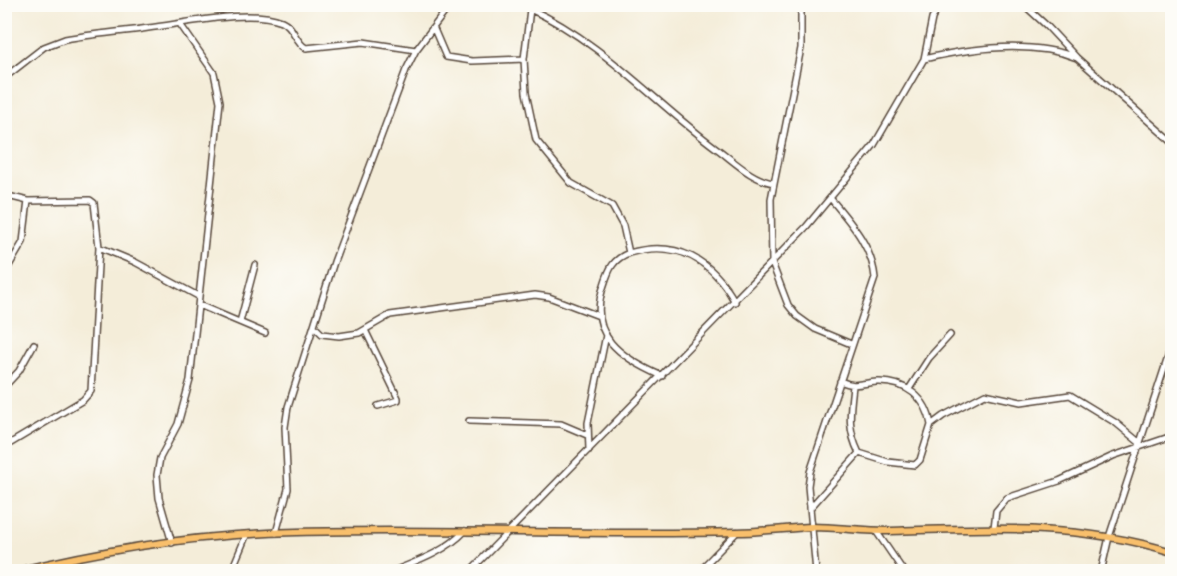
<svg xmlns="http://www.w3.org/2000/svg" width="1177" height="576" font-family="'Shantell Sans',sans-serif">
	<style>
		.lines { fill: none; stroke-linecap: round; stroke-linejoin: round }
		.minor-casing { stroke: #57473a; stroke-width: 8 }
		.major-casing { stroke: #57473a; stroke-width: 9 }
		.minor { stroke: #fff; stroke-width: 5 }
		.major { stroke: #f8bf6c; stroke-width: 6 }
	</style>
	<rect width="100%" height="100%" fill="#fdfcf7"/>
	<filter id="ink" filterUnits="userSpaceOnUse"><feTurbulence type="fractalNoise" baseFrequency=".0167" numOctaves="2"/><feDisplacementMap in="SourceGraphic" scale="12" xChannelSelector="R" yChannelSelector="G"/><feConvolveMatrix kernelMatrix="1 2 1 2 8 2 1 2 1" color-interpolation-filters="sRGB"/></filter>
	<filter id="wash" filterUnits="userSpaceOnUse"><feTurbulence type="fractalNoise" baseFrequency=".008" numOctaves="4" result="noise"/><feDisplacementMap in="SourceGraphic" scale="24" xChannelSelector="R" yChannelSelector="G"/><feGaussianBlur stdDeviation="1.35" result="paint"/><feColorMatrix in="noise" values="0 0 0 0 0 0 0 0 0 0 0 0 0 0 0 0 0 1.4 0 .05"/><feComposite in="paint" operator="in"/></filter>
	<g filter="url(#wash)">
		<rect width="100%" height="100%" fill="#f4edd9"/>
	</g>
	<g filter="url(#ink)">
		<g class="lines">
			<g class="minor-casing">
				<path id="minor" d="M801,4V48L771,199L772,263L788,305L797,316L815,329L851,344
					M1023,4L1047,26L1076,57
					M530,9C601,41 654,102 716,148C734,161 752,180 774,183
					M434,29L446,57L472,61L524,59L530,9L522,4
					M524,59L526,93L536,140L571,183L612,206L623,226L629,253C677,239 712,260 735,302
					M924,59L932,19L939,4
					M4,78L44,47L65,39C93,34 121,32 148,28C183,24 250,8 282,21C294,26 295,42 306,48L363,42L416,50
					M4,195L28,201L90,200L94,203L99,247L91,391L83,400L4,447
					M99,247L135,262L198,296
					M629,253C613,259 609,269 604,285C586,335 621,358 662,376
					M4,274L23,242L28,201
					M199,305L265,333
					M240,322L255,265
					M315,327L322,334L339,336L359,333L390,315L535,295L549,297L599,316
					M365,330L398,398V400L378,406
					M840,381C856,388 861,383 877,382C906,381 927,398 931,425
					M853,386C850,412 847,429 859,453
					M4,387L19,371L34,344
					M909,389L929,358L950,335
					M469,421L561,424L587,435
					M589,450L588,423L606,335
					M811,507L859,453L888,462L915,465L920,460L931,425L943,416L985,394L1021,402L1070,395L1116,423L1140,443
					M994,528L996,511L1007,498L1059,481L1113,456L1172,436
					M876,531L904,572
					M276,533L288,489L285,427L288,407L334,262L406,70L416,50L451,4
					M172,543L159,498L157,475L160,458L178,424L190,380L220,102L214,73L180,24
					M231,572L246,536
					M391,572C418,561 445,552 465,531
					M469,572L806,227L874,145L924,59C971,48 1031,40 1077,58L1172,142
					M698,572L737,532
					M816,572L808,486L810,472L875,278C872,246 851,223 831,199
					M1101,572L1109,537L1172,345"/>
			</g>
			<g class="major-casing">
				<path id="major" d="M13,572C105,549 202,534 297,532C443,528 590,536 736,532C761,532 787,528 812,527C837,527 863,531 888,531C984,528 1080,523 1172,552"/>
			</g>
			<use href="#minor" class="minor"/>
			<use href="#major" class="major"/>
		</g>
	</g>
	<rect width="1177" height="576" fill="none" stroke="#fdfcf7" stroke-width="24"/>
</svg>
